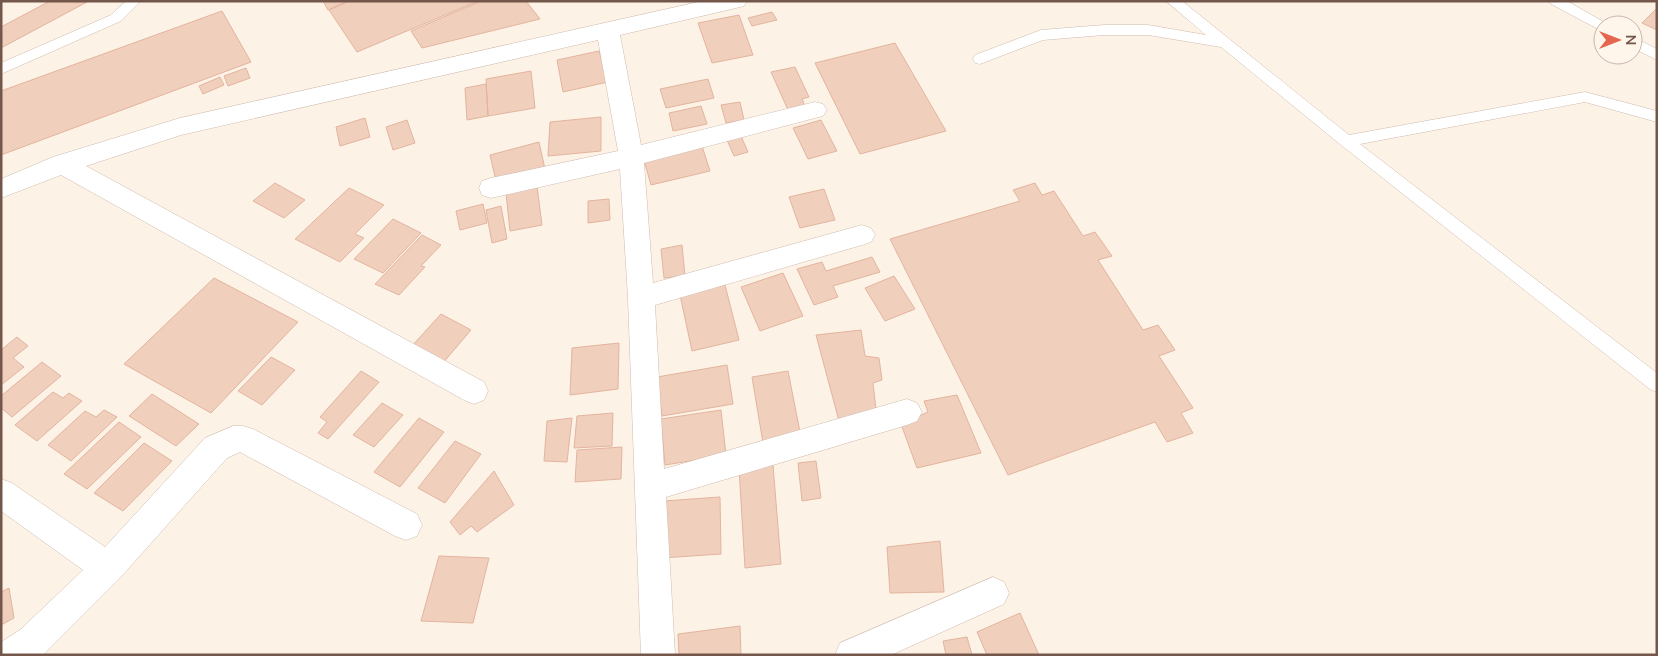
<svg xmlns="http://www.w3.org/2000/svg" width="1658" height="656" font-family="'Nunito Sans',sans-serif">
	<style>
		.building { fill: #f1cfbd; stroke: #e3b49e }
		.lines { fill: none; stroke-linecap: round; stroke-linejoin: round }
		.lane-casing { stroke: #cfbbaf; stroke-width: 1 }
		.street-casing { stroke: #cfbbaf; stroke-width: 1 }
		.lane { fill: #fff; fill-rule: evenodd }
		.street { fill: #fff; fill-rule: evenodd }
	</style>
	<rect width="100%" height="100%" fill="#fcf2e5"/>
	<path class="building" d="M50,1L87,2L1,48V27Z
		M323,1H348L328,10Z
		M349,1H478L357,52L329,10Z
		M481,1H526L540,19L422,48L411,31Z
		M1657,8V30L1642,23Z
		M222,11L251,62L1,155V91Z
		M772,12L777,20L752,26L748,18Z
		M739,15L753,55L712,63L698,23Z
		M895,43L946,131L860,154L815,63Z
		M599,51L608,82L563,92L557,60Z
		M795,67L809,97L802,99L805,106L788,110L771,72Z
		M246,68L250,78L228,86L224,76Z
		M531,71L535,108L488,116L486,79Z
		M220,77L224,85L203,94L199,86Z
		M708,79L714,98L666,108L660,89Z
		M486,84L488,116L467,120L465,88Z
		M740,102L744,120L726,123L721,105Z
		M701,106L707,124L673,131L669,113Z
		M601,117V151L548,156L550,122Z
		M365,118L370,137L340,146L336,127Z
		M407,120L415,143L393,150L386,127Z
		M821,120L837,151L808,159L793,128Z
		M741,136L748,152L734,156L727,140Z
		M539,142L545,169L496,181L490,155Z
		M702,146L710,171L651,185L644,160Z
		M275,183L305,200L284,218L253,201Z
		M1035,183L1042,195L1054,191L1083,236L1095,232L1112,256L1098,260L1143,330L1158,325L1175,350L1159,356L1193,408L1181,413L1193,433L1167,442L1155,422L1008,475L890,239L1020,201L1013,190Z
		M537,186L542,225L510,231L506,193Z
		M349,188L384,205L355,234L364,238L340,262L295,239Z
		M824,189L835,220L800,228L789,197Z
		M609,199L610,220L588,223V201Z
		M483,204L487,223L460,230L456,211Z
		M501,206L507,239L492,243L486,210Z
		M393,219L421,233L383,273L354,259Z
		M422,235L441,245L421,266L425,267L399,295L375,284Z
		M682,245L685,276L664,278L661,249Z
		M872,257L880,272L833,286L838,297L814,305L797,269L822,262L826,271Z
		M783,273L803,316L760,331L741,287Z
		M894,276L915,309L885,321L865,288Z
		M214,278L298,322L211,413L124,364Z
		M725,285L739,340L692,351L680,295Z
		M441,314L471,330L442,364L410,348Z
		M861,330L865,356L879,358L882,380L873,383L876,410L839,421L816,335Z
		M17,337L28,346L13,358L24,367L1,385V350Z
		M619,343L618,389L570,395L572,348Z
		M271,357L295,370L262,405L238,391Z
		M42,362L61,376L12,417L1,408V396Z
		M727,365L733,404L662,416L657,377Z
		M361,371L379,382L328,439L318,433L327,422L320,417Z
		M788,371L801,437L763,443L752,377Z
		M53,392L63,398L69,393L82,401L37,441L15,425Z
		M152,394L199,424L176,446L129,416Z
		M957,395L981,453L917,468L901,424L928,412L924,401Z
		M382,403L403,415L374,447L353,435Z
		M104,410L117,417L71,461L48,445L85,411L96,417Z
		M721,410L726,455L665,465L661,419Z
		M613,413L612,446L574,448L577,416Z
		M419,418L444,432L400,487L374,472Z
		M572,418L567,462L544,461L547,421Z
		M119,422L141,437L87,489L64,474Z
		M455,441L481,454L445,503L418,488Z
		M144,443L172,461L123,511L94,493Z
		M622,447L621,479L575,482L577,450Z
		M816,461L821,498L802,501L798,463Z
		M773,465L781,564L745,568L739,468Z
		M494,471L514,505L477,532L471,526L460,535L450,522Z
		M720,497L721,554L662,558L664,501Z
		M940,541L944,592L890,593L887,547Z
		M439,556L489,558L473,623L421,621Z
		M9,588L14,618L1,625V592Z
		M1020,613L1039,655H987L977,632Z
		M740,626L741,655H679L678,634Z
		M967,637L972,655H946L943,641Z"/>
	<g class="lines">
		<g class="lane-casing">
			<path id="lane" d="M126,1H141L121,21L1,74V63L111,15Z
				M1166,1H1182L1349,135L1585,92L1657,111V122L1585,102L1360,144L1657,373V392L1651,390L1341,145L1221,47L1148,35H1104L1043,40L980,64L975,63L973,59L975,55L1041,30L1104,25H1148L1206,35Z
				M1549,1H1567L1609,25H1603V31L1598,29L1551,4Z
				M1633,37L1657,49V60L1633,48Z"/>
		</g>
		<g class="street-casing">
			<path id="street" d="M703,1H747L744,6L736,8L620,35L641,145L815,102L823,104L827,110L823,116L815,118L644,163L653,283L862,225L871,228L875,235L871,242L862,245L655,305L664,469L907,399L917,403L922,412L917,421L907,425L666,497L675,655H641L628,298L620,169L491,198L482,195L479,188L482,181L491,178L618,151L598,40L181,135L86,166L484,382L488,391L484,400L474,404L464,400L61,175L1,198V179L53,157L180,118Z
				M233,426H243L253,429L417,514L422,525L417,536L406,540L395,536L240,452L227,458L119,579L44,654L1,655V642L20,630L83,570L1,511V479L12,483L105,547L205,438Z
				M993,577L1004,582L1009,593L1004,604L891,655H835L840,643Z"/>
		</g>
		<use href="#lane" class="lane"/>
		<use href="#street" class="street"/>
	</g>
	<rect width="1658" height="656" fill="none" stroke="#74574b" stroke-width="5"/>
	<g transform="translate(1618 40) rotate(90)"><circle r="24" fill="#fff6eb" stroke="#c7b6ab"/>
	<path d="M0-4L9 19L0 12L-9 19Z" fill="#e3664d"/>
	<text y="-8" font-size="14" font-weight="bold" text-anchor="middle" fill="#74574b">N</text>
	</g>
</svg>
